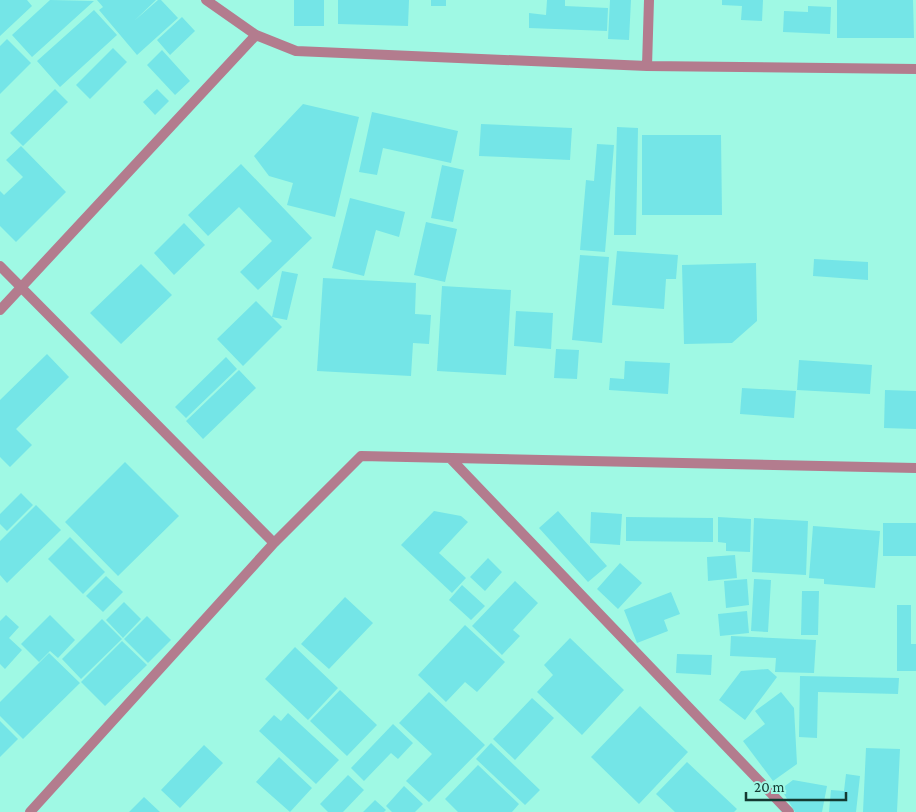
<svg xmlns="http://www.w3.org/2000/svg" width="916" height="812" font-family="'Crimson Pro',serif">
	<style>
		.building { fill: #74e5e7 }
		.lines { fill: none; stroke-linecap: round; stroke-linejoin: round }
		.minor { stroke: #b37c8e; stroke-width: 10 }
	</style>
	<rect width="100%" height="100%" fill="#9ff9e4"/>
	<path class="building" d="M0,0H27L32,6L0,36Z
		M50,0L94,1L32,57L12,35Z
		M97,0H156L134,21L158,0H161L178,18L137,55L99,10L103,7Z
		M294,0H324V26H294Z
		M338,0H409L408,26L338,24Z
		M431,0H446V6H431Z
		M547,0H565V6L608,8L607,31L529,28V13L546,15Z
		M610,0H631L629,40L608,39Z
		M722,0H763L762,21L741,20L742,6L722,5Z
		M837,0H913L914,38H837Z
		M808,6L831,7L830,34L783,32L784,11L808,12Z
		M94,10L117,35L60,87L37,61Z
		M182,17L195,31L170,55L157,40Z
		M7,39L31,63L0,94V46Z
		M113,48L127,62L90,99L76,85Z
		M162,50L190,81L175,95L147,65Z
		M55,89L68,102L23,146L10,133Z
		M157,89L169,101L155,115L143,102Z
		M303,104L359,117L335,217L287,205L293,183L269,176L254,156Z
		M372,112L458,131L451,163L383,148L377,175L359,172Z
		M481,124L572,128L570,160L479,156Z
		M617,127L638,128L636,235H614Z
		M642,135H721L722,215H642Z
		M597,144L614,145L605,252L580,250L586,180L594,181Z
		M21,146L66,192L16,242L0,226V191L4,195L23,177L6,160Z
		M241,164L312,238L258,290L240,272L272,241L239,207L208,236L188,215Z
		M442,165L464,170L453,222L431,218Z
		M350,198L405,212L399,237L376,230L364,276L332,268Z
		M426,222L457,229L445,282L414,275Z
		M184,223L205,245L174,275L154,253Z
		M617,251L678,255L676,279H666L664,309L612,305Z
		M580,255L609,257L602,343L572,340Z
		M814,259L868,262V280L813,276Z
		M756,263L757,321L732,343L684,344L682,265Z
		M141,264L172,295L121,344L90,313Z
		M282,271L298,274L287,320L272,317Z
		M323,278L416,283L415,314L431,315L429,344L413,343L411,376L317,371Z
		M442,286L511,290L506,375L437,371Z
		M256,301L282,327L243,366L217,339Z
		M516,311L553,313L551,349L514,346Z
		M556,349L579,350L577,379L554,378Z
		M47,354L69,377L16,429L32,445L10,467L0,457V400Z
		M226,357L237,369L186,418L175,407Z
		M799,360L872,365L870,394L797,390Z
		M625,361L670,363L668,394L609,390L610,378L624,379Z
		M239,370L256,388L203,439L186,421Z
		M742,388L796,391L794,418L740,414Z
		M885,390L916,391V429L884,428Z
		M125,462L179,516L118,576L65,522Z
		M21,493L33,505L7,531L0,524V514Z
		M36,505L61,530L7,583L0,575V541Z
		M434,511L461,516L468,522L439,553L466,578L452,593L401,545Z
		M558,511L607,566L588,582L539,528Z
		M591,512L622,514L620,545L590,543Z
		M626,517L713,518V542L626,541Z
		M718,517L751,519L750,552L726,551V543L718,542Z
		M754,518L808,521L806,575L752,572Z
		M883,523H916V556H883Z
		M813,526L880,531L875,588L824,584V579L809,578Z
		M70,537L105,572L83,594L48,559Z
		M735,555L737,578L708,581L707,557Z
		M488,558L502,572L485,591L470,577Z
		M620,563L642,583L618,609L597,589Z
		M106,576L123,592L103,612L86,596Z
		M747,579L749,605L726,608L724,581Z
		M754,579L771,580L768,632L751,631Z
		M515,581L538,603L513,630L520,636L502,655L472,626Z
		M462,585L485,606L471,620L449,600Z
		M802,591H819L818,635H801Z
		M671,592L680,614L664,620L668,631L637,643L624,610Z
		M345,597L373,623L329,669L301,644Z
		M124,602L141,619L123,638L106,620Z
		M897,605H911V644H916V671H897Z
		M747,611L749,633L720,636L718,614Z
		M6,615L19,627L9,638L22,650L5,669L0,664V621Z
		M50,615L75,640L58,658L50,651L39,662L21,644Z
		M147,616L171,640L148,663L124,639Z
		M102,619L122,639L81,679L62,659Z
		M465,625L505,662L477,692L465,682L446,702L418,675Z
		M731,636L816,640L814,673L775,672L776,658L730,656Z
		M570,638L624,690L582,735L537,692L553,675L544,665Z
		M122,641L147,665L105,706L81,682Z
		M295,647L338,688L308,720L265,679Z
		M49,653L80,683L23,739L0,716V702Z
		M677,654L712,655L711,675L676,673Z
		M768,669L777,677L745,720L719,700L741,671Z
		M800,676L899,678L898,694L818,692L817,738L799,737Z
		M340,690L377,725L347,756L310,721Z
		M429,692L485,745L429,802L406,781L432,754L399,723Z
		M781,692L794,708L797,764L773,781L743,741L765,724L755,711Z
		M532,698L554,718L515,760L493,739Z
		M640,706L688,752L639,804L591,757Z
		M288,713L339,760L316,784L259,731L274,715L281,721Z
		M0,721L18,739L0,757Z
		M393,724L413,743L398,759L391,753L364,781L351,768Z
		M491,743L540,790L525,805L476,759Z
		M204,745L223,763L180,808L161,790Z
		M866,748L900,749L897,812H863Z
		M279,757L312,788L290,812L256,782Z
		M687,762L737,809L734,812H675L656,794Z
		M478,765L519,804L512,812H458L445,799Z
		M846,774L860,776L856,812H829L831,790L844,791Z
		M348,775L364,790L343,812H328L320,804Z
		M793,780L827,786L822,812H795L781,789Z
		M404,786L423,804L415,812H392L386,806Z
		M144,797L160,812H129Z
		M375,800L386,810L384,812H363Z"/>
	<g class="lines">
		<path class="minor" d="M206,0L256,35L296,51L647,66L916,69
			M647,66L649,0
			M0,266L274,543
			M0,310L256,35
			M450,458L789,812
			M30,812L274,543L361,456L916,468"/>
	</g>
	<path d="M746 792v8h100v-8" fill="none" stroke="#143a32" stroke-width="2.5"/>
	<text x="754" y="792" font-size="15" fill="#143a32" stroke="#9ff9e4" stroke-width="4" paint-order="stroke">20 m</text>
</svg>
